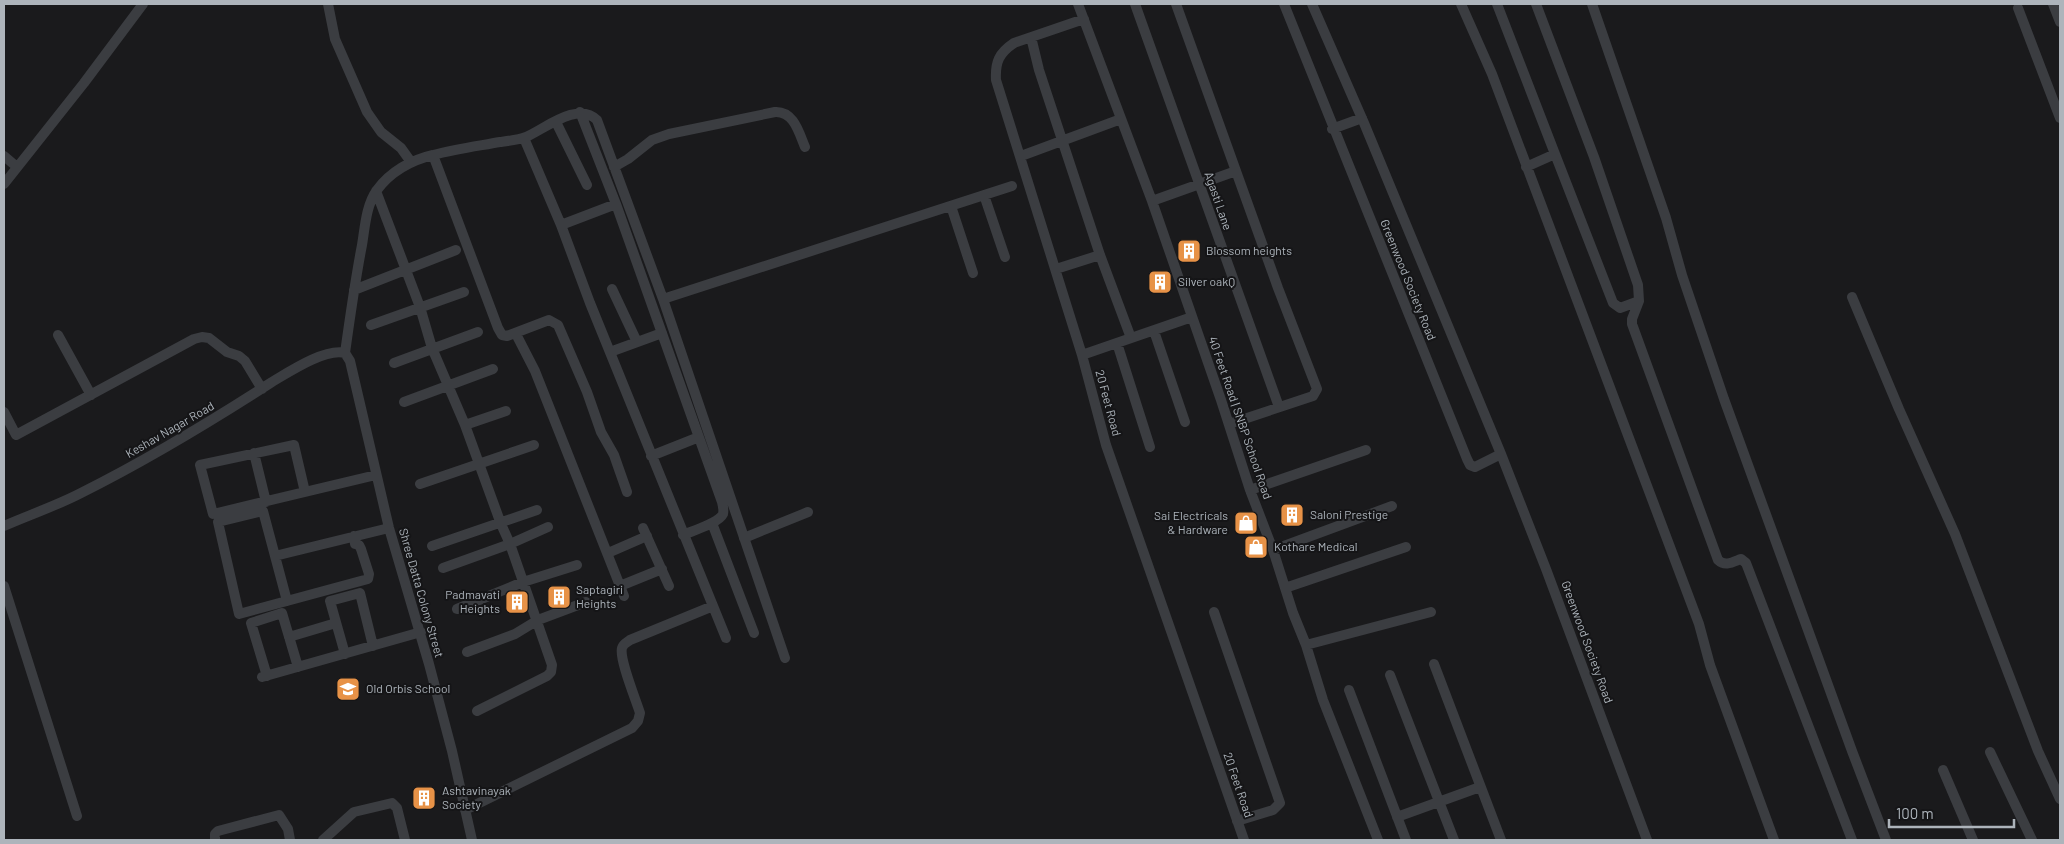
<svg xmlns="http://www.w3.org/2000/svg" width="2064" height="844" font-family="Barlow,sans-serif">
	<style>
		.lines { fill: none; stroke-linecap: round; stroke-linejoin: round }
		.minor { stroke: #3b3d41; stroke-width: 10 }
		.labels { text-anchor: middle; stroke-width: 4; stroke-linejoin: round; paint-order: stroke }
		.street-label { font-size: 12px; fill: #adb4bb; stroke: #151517 }
		.poi-label { font-size: 12px; fill: #adb4bb; stroke: #151517; text-anchor: start }
	</style>
	<rect width="100%" height="100%" fill="#1a1a1c"/>
	<g class="lines">
		<path class="minor" d="M328,4L335,39L367,112L381,132L401,148L411,162
			M1078,4L1152,201L1221,400L1250,490L1273,550L1293,613L1306,645L1323,700L1378,840
			M1135,4L1279,407
			M1176,4L1278,288L1317,389L1313,396L1229,424
			M1284,4L1467,459L1470,465L1475,467L1501,454
			M1312,4L1364,123L1501,454L1546,569L1647,840
			M1461,4L1492,74L1699,624L1710,665L1774,840
			M1497,4L1555,154L1526,167
			M1536,4L1594,157L1638,285L1639,301L1632,319V324L1718,560C1725,567 1733,562 1741,559L1746,563L1852,840
			M1592,4L1666,218L1682,275L1724,399L1852,751L1886,840
			M2053,4L2060,22
			M2018,8L2060,118
			M1084,19L1014,43C999,53 995,62 996,80L1082,355L1106,445L1244,840
			M1031,37L1039,70L1100,255L1131,338
			M580,112L616,204L722,502C723,506 724,510 723,514C719,523 692,531 683,535
			M556,122L587,185
			M1332,129L1362,118
			M524,138L561,225L590,303L726,638
			M1555,154L1613,303L1620,308L1639,301
			M433,155L498,328L502,335L507,336L549,320L558,325L587,392L601,432L614,455L627,492
			M4,156L17,167
			M1021,156L1121,119
			M614,167L628,159L652,140L669,134L775,112C794,111 799,133 805,147
			M4,184L84,83L143,4
			M376,191L420,307L432,348L465,425L501,524L510,544L552,665L551,672L547,676L477,711
			M984,195L1005,257
			M1152,201L1236,171
			M951,206L973,273
			M561,225L616,204
			M1056,269L1100,255
			M612,289L637,342
			M354,290L456,250
			M1852,297L1899,409L1955,534L2038,751L2060,799
			M663,299L1012,186
			M371,325L464,292
			M1154,331L1185,422
			M516,334L535,371L624,596
			M58,335L91,395
			M1117,343L1150,447
			M610,352L662,333
			M345,353C350,317 355,281 362,245C365,227 366,205 377,190C390,172 411,160 433,155C455,149 478,146 500,142C508,141 518,140 526,137C546,128 578,101 597,120L663,299L785,658
			M345,353L350,361L389,528L429,664L452,751L472,840
			M1082,355L1192,317
			M394,363L478,332
			M404,402L493,369
			M4,412L16,435L194,339L202,337L209,338L227,352L239,356L245,361L262,389
			M465,425L506,411
			M254,453L266,502
			M651,456L699,437
			M420,484L534,445
			M1250,490L1366,450
			M305,492L294,445L200,465L213,514L376,475
			M712,523L754,633
			M4,526C29,515 56,506 81,493C147,460 210,422 272,382C289,372 325,348 345,353
			M643,528L669,586
			M354,536L355,544L359,545L361,549L369,574L368,579L239,614L218,522L263,511L275,556L287,553L389,528
			M744,538L808,512
			M432,546L537,510
			M1273,550L1392,506
			M608,553L647,536
			M275,556L287,601
			M443,568L510,544L548,527
			M4,586L77,816
			M620,586L662,569
			M1285,588L1406,547
			M457,609L523,582L577,565
			M1214,612L1280,803L1273,810L1237,821
			M289,637L336,623
			M1306,645L1431,612
			M467,652L515,634L538,620L586,602
			M345,654L330,601L360,593L373,646
			M1434,664L1501,840
			M1390,675L1454,840
			M267,676L251,623L282,613L298,667
			M262,677L421,632
			M1349,690L1406,840
			M1990,752L2032,840
			M1943,770L1973,840
			M465,810L632,728L638,721L640,713C636,700 619,659 622,648C623,644 626,643 630,640L713,606
			M1397,817L1480,787
			M215,840V834L218,831L279,815L288,829L290,840
			M323,840L354,812L392,803L397,808L405,840"/>
	</g>
	<defs>
		<g id="building-square" transform="scale(1.25)"><rect x="-9" y="-9" width="18" height="18" rx="4" fill="#e79247" stroke="#151517"/><path d="M-4-6H4V6H1V3H-1V6H-4ZM-2.5-4.3h1.7v1.8h-1.7ZM.8-4.3h1.7v1.8H.8ZM-2.5-1h1.7V.8h-1.7ZM.8-1h1.7V.8H.8Z" fill="#fff"/></g>
		<g id="shop-square" transform="scale(1.25)"><rect x="-9" y="-9" width="18" height="18" rx="4" fill="#e79247" stroke="#151517"/><path d="M-5-2.5h2.3a2.7 3.5 0 0 1 5.4 0H5L5.5 6h-11ZM-1.5-2.5h3a1.5 2.3 0 0 0-3 0Z" fill="#fff"/></g>
		<g id="school-square" transform="scale(1.25)"><rect x="-9" y="-9" width="18" height="18" rx="4" fill="#e79247" stroke="#151517"/><path d="M0-5L7-2L0 1L-7-2ZM-4 1L0 2.5L4 1V4Q0 6-4 4Z" fill="#fff"/></g>
	</defs>
	<g fill-rule="evenodd">
		<use href="#building-square" x="1189" y="251"/>
		<use href="#building-square" x="1160" y="282"/>
		<use href="#building-square" x="1292" y="515"/>
		<use href="#shop-square" x="1246" y="523"/>
		<use href="#shop-square" x="1256" y="547"/>
		<use href="#building-square" x="559" y="597"/>
		<use href="#building-square" x="517" y="602"/>
		<use href="#school-square" x="348" y="689"/>
		<use href="#building-square" x="424" y="798"/>
	</g>
	<g class="labels">
		<g class="street-label">
			<text transform="translate(1218 201) rotate(71)" y="4">Agasti Lane</text>
			<text transform="translate(1408 280) rotate(68)" y="4">Greenwood Society Road</text>
			<text transform="translate(1108 403) rotate(75)" y="4">20 Feet Road</text>
			<text transform="translate(1240 418) rotate(71)" y="4">40 Feet Road | SNBP School Road</text>
			<text transform="translate(170 430) rotate(-30)" y="4">Keshav Nagar Road</text>
			<text transform="translate(421 593) rotate(74)" y="4">Shree Datta Colony Street</text>
			<text transform="translate(1587 642) rotate(70)" y="4">Greenwood Society Road</text>
			<text transform="translate(1238 785) rotate(71)" y="4">20 Feet Road</text>
		</g>
		<g class="poi-label">
			<text x="1206" y="255">Blossom heights</text>
			<text x="1178" y="286">Silver oakQ</text>
			<text x="1310" y="519">Saloni Prestige</text>
			<text x="1228" y="520" text-anchor="end">Sai Electricals<tspan x="1228" dy="14">&amp; Hardware</tspan></text>
			<text x="1274" y="551">Kothare Medical</text>
			<text x="576" y="594">Saptagiri<tspan x="576" dy="14">Heights</tspan></text>
			<text x="500" y="599" text-anchor="end">Padmavati<tspan x="500" dy="14">Heights</tspan></text>
			<text x="366" y="693">Old Orbis School</text>
			<text x="442" y="795">Ashtavinayak<tspan x="442" dy="14">Society</tspan></text>
		</g>
	</g>
	<rect width="2064" height="844" fill="none" stroke="#adb4bb" stroke-width="10"/>
	<path d="M1889 819v8h125v-8" fill="none" stroke="#adb4bb" stroke-width="2.5"/>
	<text x="1896" y="819" font-size="15" fill="#adb4bb" stroke="#151517" stroke-width="4" paint-order="stroke">100 m</text>
</svg>
